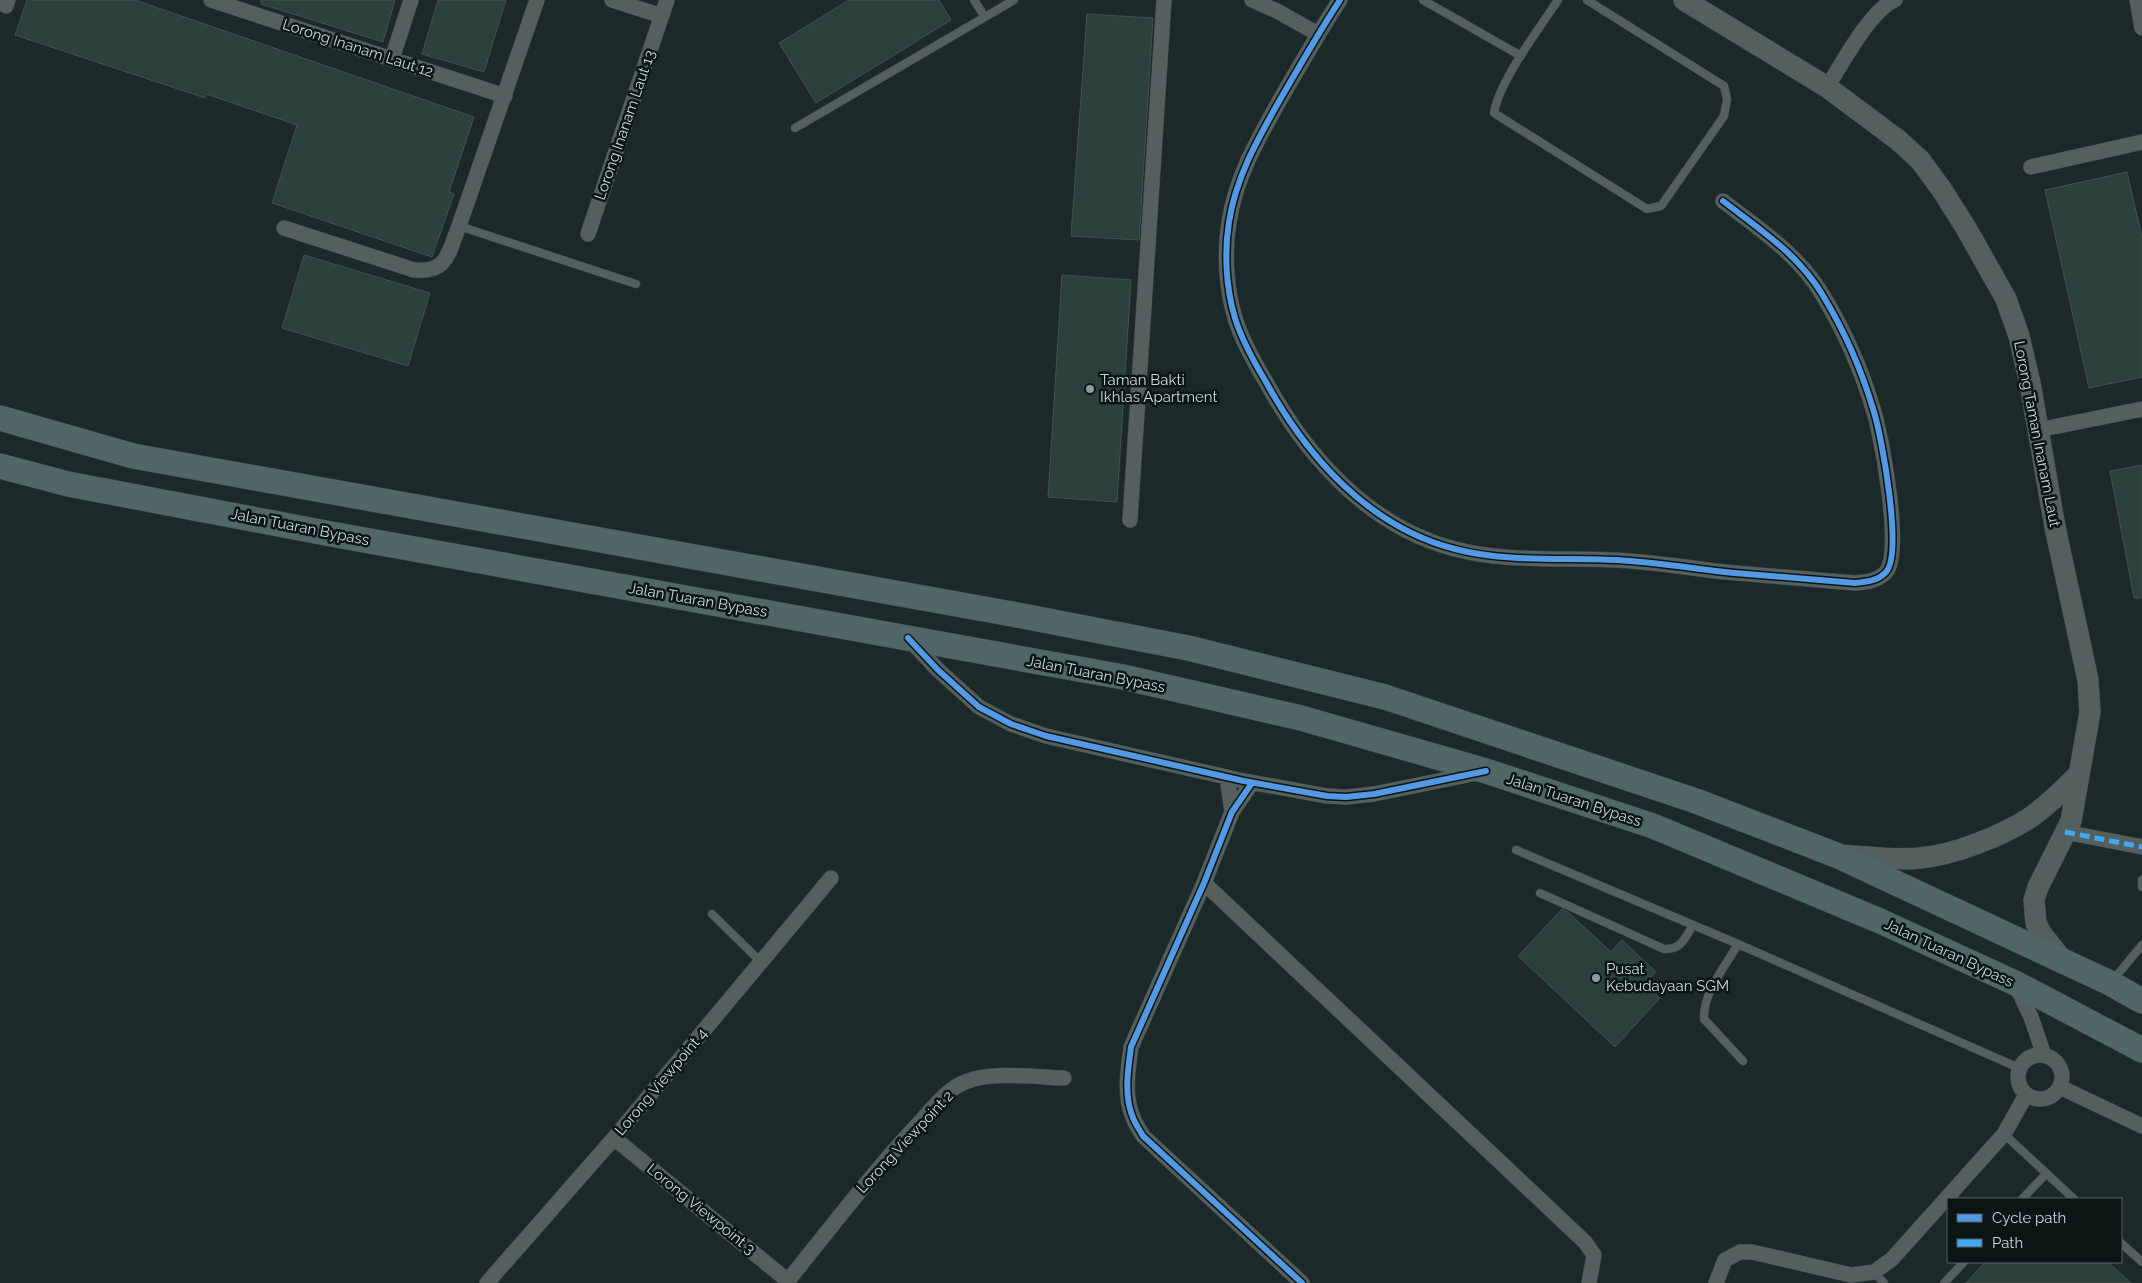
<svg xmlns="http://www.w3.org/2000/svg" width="2142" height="1283" font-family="Raleway,sans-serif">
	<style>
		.building { fill: #2c403c; stroke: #46504e }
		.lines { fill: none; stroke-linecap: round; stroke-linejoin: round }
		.service-casing { stroke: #394544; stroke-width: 9 }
		.minor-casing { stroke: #394544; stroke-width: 16 }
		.secondary-casing { stroke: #394544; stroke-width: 22 }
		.trunk-casing { stroke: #394544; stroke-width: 26 }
		.service { stroke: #545f5e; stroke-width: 8 }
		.minor { stroke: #545f5e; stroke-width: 15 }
		.secondary { stroke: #545f5e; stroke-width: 21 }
		.trunk { stroke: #506667; stroke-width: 25 }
		.quiet { stroke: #3fa9f5; stroke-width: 5; stroke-dasharray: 10 5; stroke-linecap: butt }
		.cycleway-casing { stroke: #0a1514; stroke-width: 9 }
		.cycleway { stroke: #5399e6; stroke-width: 6 }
		.poi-dot { fill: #8d9b9a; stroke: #0a1514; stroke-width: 2 }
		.labels { text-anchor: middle; stroke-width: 5; stroke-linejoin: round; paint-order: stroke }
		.street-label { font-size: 15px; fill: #cad9d8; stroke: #0a1514 }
		.poi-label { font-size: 15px; fill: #cad9d8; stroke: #0a1514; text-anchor: start }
	</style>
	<rect width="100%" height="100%" fill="#1b2928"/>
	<path class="building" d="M27,0H135L474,117L449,192L454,194L432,257L272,203L297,125L206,94L205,98L15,35Z
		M261,0H395L383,42L261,4Z
		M438,0H506L484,72L422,54Z
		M849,0H939L951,20L816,103L779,43Z
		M1087,14L1153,18L1139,240L1071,236Z
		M2127,172L2142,237V377L2089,388L2045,190Z
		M304,255L430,293L408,366L282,328Z
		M1062,275L1131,280L1117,502L1048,497Z
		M2142,465V598H2134L2110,471Z
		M1562,909L1568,912L1611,952L1622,940L1656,972L1645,984L1660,998L1615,1047L1518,956Z
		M1985,1262H2108L2131,1283H1966Z"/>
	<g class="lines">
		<g class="service-casing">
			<path id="service" d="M974,0L985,17
				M1423,0L1521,56
				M1558,0C1539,29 1499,81 1494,113L1647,209L1661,206L1724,116L1727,99L1724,86L1587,0
				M795,128L1014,0
				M459,226L636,284
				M1516,850L1738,944L2019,1068
				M2142,880V887
				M1540,893L1664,949C1681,950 1685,938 1693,925
				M712,914L761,962
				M1738,944C1725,967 1703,992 1704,1019L1743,1061
				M2113,980L2142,945
				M2004,1134L2074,1199
				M2022,1199L2046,1174
				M2121,1243L2142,1262
				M1874,1272L1884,1283
				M1944,1283L1964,1262"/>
		</g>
		<g class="minor-casing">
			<path id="minor" d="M211,0L505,96
				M612,0L662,16
				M1252,0L1277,11L1318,34
				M1340,0C1319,32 1300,65 1281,98C1259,137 1236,176 1229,222C1224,253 1226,288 1235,318C1242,341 1254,362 1266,382C1307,457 1369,527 1455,549C1508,563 1563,557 1617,560C1653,562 1689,568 1725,572C1768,576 1811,579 1855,583C1866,582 1878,581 1886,572C1903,553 1882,438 1874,412C1862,371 1844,330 1822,294C1798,254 1759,229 1723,201
				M2137,0L2142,28
				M6,6L8,0
				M392,59L411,0
				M1827,87C1842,64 1871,9 1895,0
				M2031,167L2142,142
				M284,228L414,270C448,273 448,253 459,226L537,0
				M588,234L667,0
				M2038,430L2142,409
				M1130,520L1164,0
				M908,638L938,670L979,707L1011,724L1046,736L1244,781L1327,796L1346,797L1374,794L1477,773
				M1227,777L1232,812
				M1252,783L1232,812L1204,883L1131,1047C1128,1069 1124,1094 1132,1115C1134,1122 1139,1129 1143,1136L1302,1283
				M2065,832L2142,847
				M1204,883L1585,1242L1594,1255L1589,1283
				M2016,985L2031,1017L2044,1055
				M2018 1077a22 22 0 1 1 44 0a22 22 0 1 1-44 0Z
				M2060,1087L2142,1126
				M614,1138L788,1281
				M487,1283L614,1138L831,878
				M786,1283C830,1229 872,1173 920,1122C933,1108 947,1089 965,1082C992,1071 1035,1077 1064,1078
				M1716,1283L1725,1260L1740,1252H1752L1851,1275L1874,1272L1892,1259L2004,1134L2026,1095"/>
		</g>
		<g class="secondary-casing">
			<path id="secondary" d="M1684,0L1827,87L1898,140L1920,160L1942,190L1966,228L2006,299L2019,336L2030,383L2055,527L2088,680L2090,712L2071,821L2038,887L2034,900L2036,923L2041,933L2063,961
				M1839,855C1865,856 1894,861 1920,858C1954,855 2002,836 2031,817C2048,805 2063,790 2077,776"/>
		</g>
		<g class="trunk-casing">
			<path id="trunk" d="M0,418L133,456L1012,614L1188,648L1385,697L1696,801L1836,855L2110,983L2142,1001
				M0,466L68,484L331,534L1123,677L1301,718L1486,771L1653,826L1880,921L2015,983L2142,1050"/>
		</g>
		<use href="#service" class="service"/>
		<use href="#minor" class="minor"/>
		<use href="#secondary" class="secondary"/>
		<use href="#trunk" class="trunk"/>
		<path class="quiet" d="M2065,832L2142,847"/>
		<g class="cycleway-casing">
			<path id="cycleway" d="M1340,0C1319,32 1300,65 1281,98C1259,137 1236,176 1229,222C1224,253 1226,288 1235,318C1242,341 1254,362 1266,382C1307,457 1369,527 1455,549C1508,563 1563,557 1617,560C1653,562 1689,568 1725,572C1768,576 1811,579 1855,583C1866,582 1878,581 1886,572C1903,553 1882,438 1874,412C1862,371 1844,330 1822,294C1798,254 1759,229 1723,201
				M908,638L938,670L979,707L1011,724L1046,736L1244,781L1327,796L1346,797L1374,794L1486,771
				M1252,783L1232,812L1204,883L1131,1047C1128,1069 1124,1094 1132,1115C1134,1122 1139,1129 1143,1136L1302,1283"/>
		</g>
		<use href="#cycleway" class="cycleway"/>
	</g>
	<g class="poi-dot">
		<circle cx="1090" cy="389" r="5"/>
		<circle cx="1596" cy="978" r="5"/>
	</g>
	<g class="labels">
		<g class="street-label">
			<text transform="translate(358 48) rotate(18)" y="5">Lorong Inanam Laut 12</text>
			<text transform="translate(625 125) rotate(-71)" y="5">Lorong Inanam Laut 13</text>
			<text transform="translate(2037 434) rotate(79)" y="5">Lorong Taman Inanam Laut</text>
			<text transform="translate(300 527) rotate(11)" y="5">Jalan Tuaran Bypass</text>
			<text transform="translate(698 600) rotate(10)" y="5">Jalan Tuaran Bypass</text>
			<text transform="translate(1096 674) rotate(11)" y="5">Jalan Tuaran Bypass</text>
			<text transform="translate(1574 800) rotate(18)" y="5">Jalan Tuaran Bypass</text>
			<text transform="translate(1949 953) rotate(25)" y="5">Jalan Tuaran Bypass</text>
			<text transform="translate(661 1082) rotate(-50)" y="5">Lorong Viewpoint 4</text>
			<text transform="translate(905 1142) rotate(-47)" y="5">Lorong Viewpoint 2</text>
			<text transform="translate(701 1209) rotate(39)" y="5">Lorong Viewpoint 3</text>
		</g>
		<g class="poi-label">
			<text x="1100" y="385">Taman Bakti<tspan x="1100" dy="17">Ikhlas Apartment</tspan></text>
			<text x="1606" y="974">Pusat<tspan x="1606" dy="17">Kebudayaan SGM</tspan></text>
		</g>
	</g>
	<rect x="1947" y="1198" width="175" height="65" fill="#0a1514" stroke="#576362"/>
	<rect x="1957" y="1214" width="25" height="8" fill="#5399e6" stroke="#576362"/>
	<text x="1992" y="1223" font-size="15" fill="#cad9d8">Cycle path</text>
	<rect x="1957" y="1239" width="25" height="8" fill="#3fa9f5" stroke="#576362"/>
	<text x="1992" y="1248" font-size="15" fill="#cad9d8">Path</text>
</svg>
